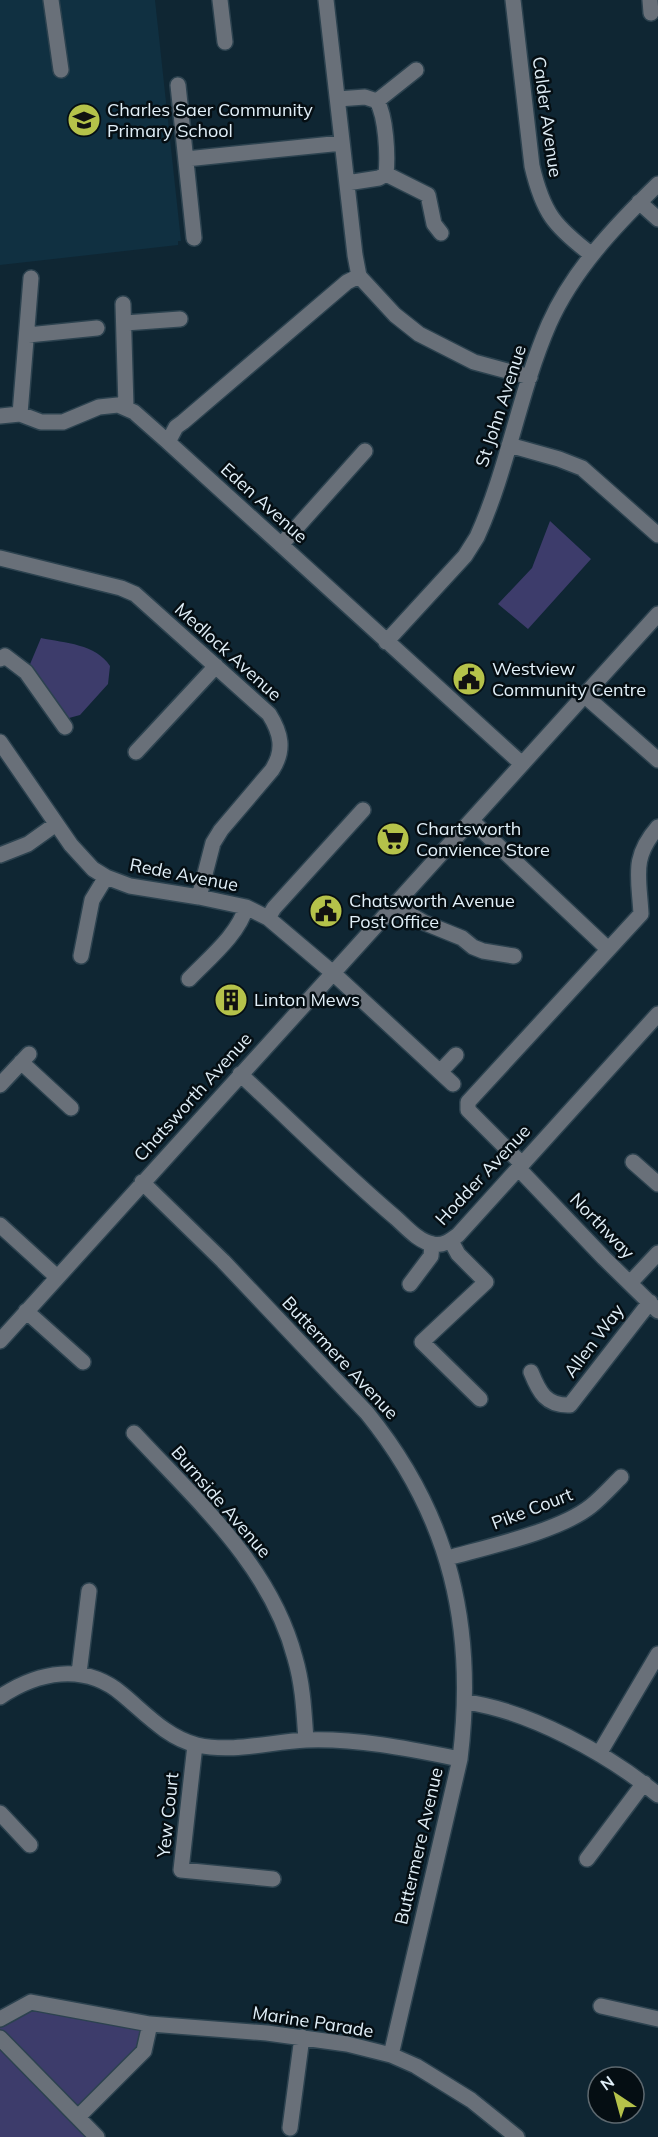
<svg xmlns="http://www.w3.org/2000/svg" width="658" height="2137" font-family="Mulish,sans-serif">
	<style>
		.built { fill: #103041 }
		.green { fill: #3d3c6b }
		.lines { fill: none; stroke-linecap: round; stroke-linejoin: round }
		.minor-casing { stroke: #2c424f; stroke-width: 18 }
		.minor { stroke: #697079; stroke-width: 15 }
		.labels { text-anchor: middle; stroke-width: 5; stroke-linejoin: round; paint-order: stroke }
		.poi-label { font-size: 18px; fill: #e1eff8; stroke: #050e13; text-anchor: start }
		.street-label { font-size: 18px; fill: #e1eff8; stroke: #050e13 }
	</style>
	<rect width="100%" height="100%" fill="#0f2633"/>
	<path class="built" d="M0,0H155L181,241H178V245L0,265Z"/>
	<path class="green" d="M550,521L591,559L528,629L498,604L532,568Z
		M41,638C65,643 96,644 110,666L108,684L80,715L69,718L64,717L28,669Z
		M31,2002L150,2024L144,2051L78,2117L97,2137H0V2019Z"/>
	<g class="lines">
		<g class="minor-casing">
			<path id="minor" d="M51,0L61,70
				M220,0L225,42
				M326,0L355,255L359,276L395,315L419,334L474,362L530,377
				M513,0L532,166C543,213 554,226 592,255
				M650,0L651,13
				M178,85L194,238
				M338,99L365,97L377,101C386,117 388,155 386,174L379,178L347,183
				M377,101L416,70
				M186,159L342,143
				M386,174L428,195L434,224L441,233
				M639,202L658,219
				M359,276L347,282L183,422L176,427L168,442L522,764
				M123,304L126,407
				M125,323L180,319
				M28,335L97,328
				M20,414L31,278
				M0,416L20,414L41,422H63L99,407L118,405L134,412L168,442
				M509,445L559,459L582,468L658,535
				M281,545L365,451
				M0,558L121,588L135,594L269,714C281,733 285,750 272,770L221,830L213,843L199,897
				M386,642L465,556L477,537C508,469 519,393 549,324C573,270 616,225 658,184
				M0,659L5,656L26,672L65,727
				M584,695L658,760
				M0,742L71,845L93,869L106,877L130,886L199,897L246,907L268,918L333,973L453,1084
				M136,752L216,666
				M472,821L608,949
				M0,855L28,844L56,824
				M397,902L411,915L425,923L462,938L473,947L483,951L514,956
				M268,918L274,908L363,810
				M81,956L92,900L106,877
				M189,979C208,959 239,934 246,907
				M21,1062L71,1108
				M440,1072L456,1055
				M240,1074C292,1122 342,1172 396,1218C406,1227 419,1242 433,1244C443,1246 450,1241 458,1235L658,1014
				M0,1085L29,1054
				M633,1162L658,1184
				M522,1164L468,1110V1102L641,914C639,876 631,858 658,827
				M518,1168L604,1258L658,1311
				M142,1182L223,1261L367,1413C451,1517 476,1628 460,1759L391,2055
				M0,1225L57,1277
				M451,1241L458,1254L486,1282L422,1342L480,1399
				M630,1283L658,1253
				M410,1284L431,1256L432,1244
				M26,1311L83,1362
				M0,1341L658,614
				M531,1372C539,1392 546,1406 570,1405L650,1302
				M134,1433C197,1501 271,1566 295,1658C303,1685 304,1712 306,1740
				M448,1558C487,1547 560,1531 591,1506C601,1498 611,1487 621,1477
				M79,1673L89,1591
				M0,1697C37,1672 84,1662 122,1694C144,1712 167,1738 197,1745C233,1753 269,1742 306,1740C357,1738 410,1749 460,1759
				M466,1702C530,1711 608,1754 658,1795
				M195,1745L181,1870L273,1879
				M599,1754L658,1654
				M0,1813L30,1845
				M587,1859L644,1783
				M601,2006L658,2019
				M0,2019L31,2002L150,2024L267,2033L347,2044L391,2055L416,2066L471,2100L517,2137
				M0,2038L97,2137
				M78,2117L144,2051L150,2024
				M290,2128L302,2037"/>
		</g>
		<use href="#minor" class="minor"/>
	</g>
	<defs>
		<g id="school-disc" transform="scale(1.725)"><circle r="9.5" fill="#b5c24a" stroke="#050e13"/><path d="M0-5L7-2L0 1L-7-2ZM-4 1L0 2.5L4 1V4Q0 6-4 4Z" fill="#111"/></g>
		<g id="civic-disc" transform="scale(1.725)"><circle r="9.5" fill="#b5c24a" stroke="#050e13"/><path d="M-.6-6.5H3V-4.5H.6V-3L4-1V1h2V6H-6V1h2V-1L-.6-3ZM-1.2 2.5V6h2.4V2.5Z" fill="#111"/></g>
		<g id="supermarket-disc" transform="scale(1.725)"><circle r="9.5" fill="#b5c24a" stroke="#050e13"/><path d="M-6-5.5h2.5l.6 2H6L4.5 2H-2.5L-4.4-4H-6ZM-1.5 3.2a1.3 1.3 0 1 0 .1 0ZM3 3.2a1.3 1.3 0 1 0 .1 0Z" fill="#111"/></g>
		<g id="building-disc" transform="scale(1.725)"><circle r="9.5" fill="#b5c24a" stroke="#050e13"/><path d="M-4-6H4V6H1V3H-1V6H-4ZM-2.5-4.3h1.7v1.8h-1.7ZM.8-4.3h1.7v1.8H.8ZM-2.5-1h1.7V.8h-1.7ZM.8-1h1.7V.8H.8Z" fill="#111"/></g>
	</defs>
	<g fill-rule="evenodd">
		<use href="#school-disc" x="84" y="120"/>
		<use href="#civic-disc" x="469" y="679"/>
		<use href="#supermarket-disc" x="393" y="839"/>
		<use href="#civic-disc" x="326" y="911"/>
		<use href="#building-disc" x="231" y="1000"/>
	</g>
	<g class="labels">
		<g class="poi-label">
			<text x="107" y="116">Charles Saer Community<tspan x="107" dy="21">Primary School</tspan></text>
			<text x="492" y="675">Westview<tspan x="492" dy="21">Community Centre</tspan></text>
			<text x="416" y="835">Chartsworth<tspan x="416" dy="21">Convience Store</tspan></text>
			<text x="349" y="907">Chatsworth Avenue<tspan x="349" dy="21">Post Office</tspan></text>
			<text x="254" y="1006">Linton Mews</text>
		</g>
		<g class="street-label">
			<text transform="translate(547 117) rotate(82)" y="6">Calder Avenue</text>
			<text transform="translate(501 406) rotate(-72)" y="6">St John Avenue</text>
			<text transform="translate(264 503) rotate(42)" y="6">Eden Avenue</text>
			<text transform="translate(228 652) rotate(42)" y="6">Medlock Avenue</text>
			<text transform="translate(184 875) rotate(11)" y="6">Rede Avenue</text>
			<text transform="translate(193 1097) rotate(-48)" y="6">Chatsworth Avenue</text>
			<text transform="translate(483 1175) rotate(-47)" y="6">Hodder Avenue</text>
			<text transform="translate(602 1226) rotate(46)" y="6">Northway</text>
			<text transform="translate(594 1341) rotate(-53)" y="6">Allen Way</text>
			<text transform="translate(340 1358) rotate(47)" y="6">Buttermere Avenue</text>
			<text transform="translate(221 1502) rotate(49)" y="6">Burnside Avenue</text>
			<text transform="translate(532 1509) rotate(-21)" y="6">Pike Court</text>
			<text transform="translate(168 1815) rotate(-84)" y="6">Yew Court</text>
			<text transform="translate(419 1846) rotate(-77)" y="6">Buttermere Avenue</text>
			<text transform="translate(313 2022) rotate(9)" y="6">Marine Parade</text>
		</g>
	</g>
	<g transform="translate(616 2095) rotate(324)"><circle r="28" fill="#050e13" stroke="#5d686f" stroke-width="1.5"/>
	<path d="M0-4.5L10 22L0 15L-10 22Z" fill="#b5c24a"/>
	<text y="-9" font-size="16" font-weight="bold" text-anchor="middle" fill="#e1eff8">N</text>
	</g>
</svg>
